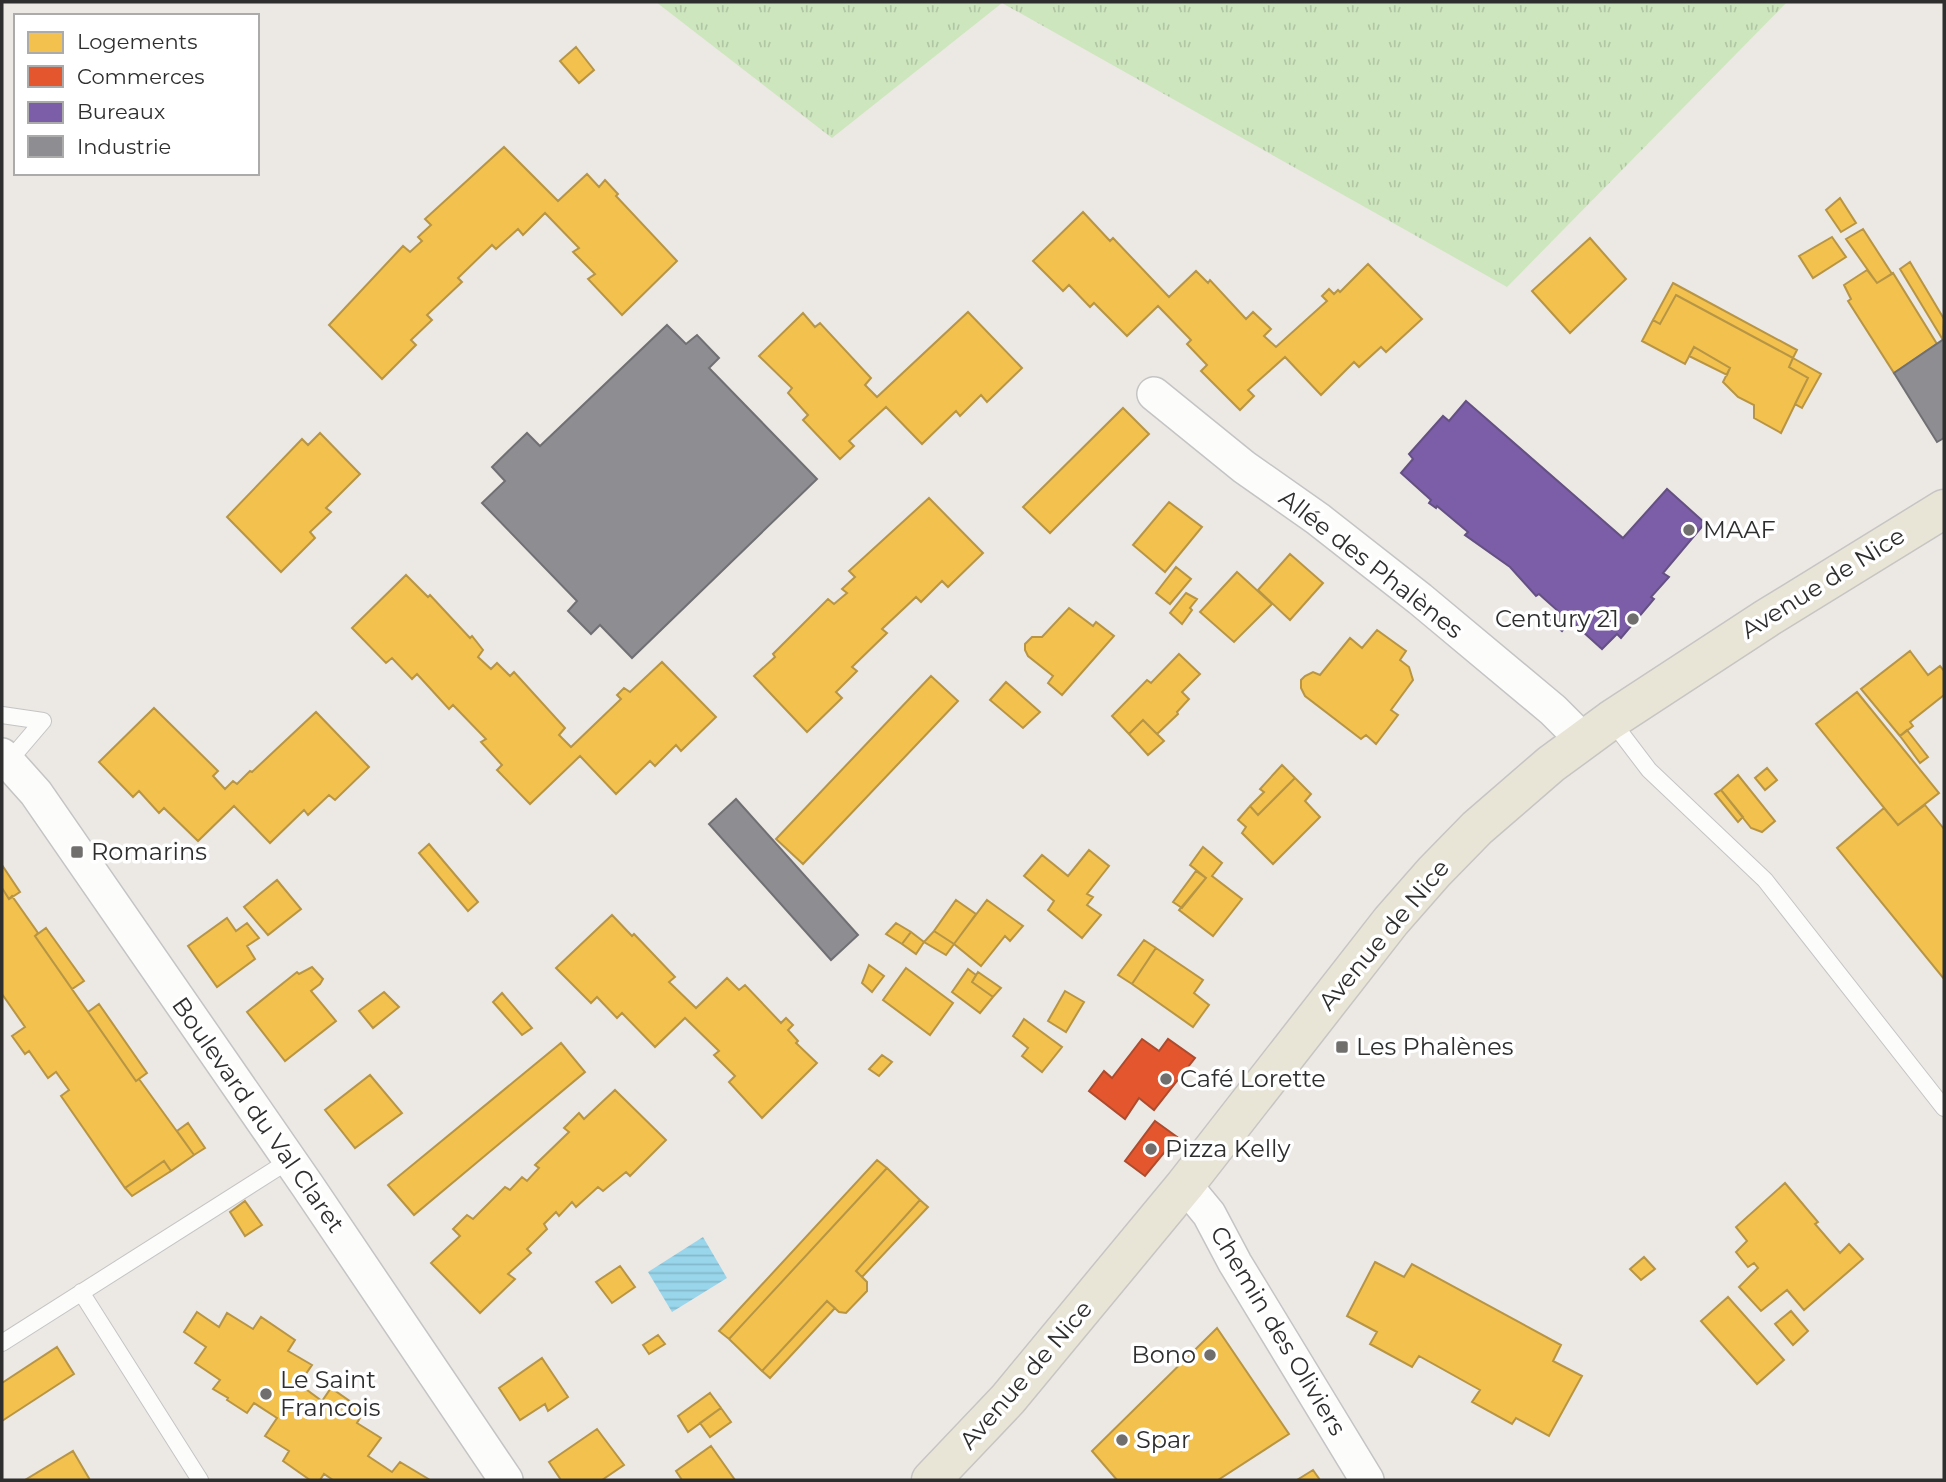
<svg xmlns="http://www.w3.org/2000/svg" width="1946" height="1482" font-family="Montserrat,sans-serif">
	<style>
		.park { fill: url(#park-tufts) }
		.water { fill: url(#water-rules) }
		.homes { fill: #f2c14e; stroke: #b79544; stroke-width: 2 }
		.shops { fill: #e4572e; stroke: #ad4b2e; stroke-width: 2 }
		.offices { fill: #7b5ea7; stroke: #645083; stroke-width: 2 }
		.industry { fill: #8d8d92; stroke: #707074; stroke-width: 2 }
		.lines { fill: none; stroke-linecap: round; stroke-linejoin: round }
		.service-casing { stroke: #c5c4c5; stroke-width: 18 }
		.minor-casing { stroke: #c5c4c5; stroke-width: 36 }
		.primary-casing { stroke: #c6c5c4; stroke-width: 41 }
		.service { stroke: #fcfcfb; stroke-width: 16 }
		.minor { stroke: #fcfcfb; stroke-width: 33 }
		.primary { stroke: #e8e4d6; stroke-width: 38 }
		.poi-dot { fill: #706f6e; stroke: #fff; stroke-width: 2.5 }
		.labels { text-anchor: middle; stroke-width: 7; stroke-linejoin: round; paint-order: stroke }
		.poi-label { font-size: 24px; fill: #2e2e2e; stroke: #fff; text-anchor: start }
		.street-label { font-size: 24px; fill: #2e2e2e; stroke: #fff }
	</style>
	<defs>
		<pattern id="park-tufts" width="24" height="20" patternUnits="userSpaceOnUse" patternTransform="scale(1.75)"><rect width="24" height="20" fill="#cee6be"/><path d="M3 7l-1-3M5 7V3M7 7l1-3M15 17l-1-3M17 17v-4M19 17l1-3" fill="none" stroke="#b1c6a4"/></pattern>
		<pattern id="water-rules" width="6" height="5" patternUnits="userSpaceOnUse" patternTransform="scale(1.75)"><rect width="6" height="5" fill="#99d6ec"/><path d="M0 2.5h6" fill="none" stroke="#84b8cb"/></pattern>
	</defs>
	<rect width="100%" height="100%" fill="#ece8e4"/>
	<path class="park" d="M656,2H1787L1507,287L1002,3L832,138Z"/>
	<path class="water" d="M703,1237L727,1278L672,1312L648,1272Z"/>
	<path class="homes" d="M576,47L594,70L579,83L560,61Z
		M504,147L558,201L587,174L599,187L605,180L618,194L616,196L677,261L622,315L588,279L595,274L573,252L579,248L545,213L523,235L518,229L496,249L492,245L458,278L462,282L427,315L432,320L411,340L416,345L382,379L329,325L403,246L410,252L422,241L418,237L431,225L425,219Z
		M1840,198L1856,223L1841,232L1826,210Z
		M1083,212L1110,241L1113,238L1169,297L1196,271L1208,283L1210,280L1246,319L1253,312L1271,329L1264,336L1276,347L1327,301L1322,296L1329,289L1334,294L1338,290L1340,292L1368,264L1422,319L1386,352L1381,347L1359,367L1354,362L1321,395L1285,357L1248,390L1254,396L1240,410L1201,371L1207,365L1187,344L1191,340L1158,306L1127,336L1094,303L1090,307L1069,285L1063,291L1033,261Z
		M1863,229L1892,274L1877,283L1846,239Z
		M1832,237L1846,257L1813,278L1799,256Z
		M1590,238L1626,279L1570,333L1532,291Z
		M1910,262L1944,319L1943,340L1900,269Z
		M1867,270L1877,283L1893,273L1937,344L1894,373L1848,301L1851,299L1844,285Z
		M1673,283L1797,350L1793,358L1676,295L1660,324L1653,320Z
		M1676,295L1793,358L1789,367L1808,378L1781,433L1754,418V405L1738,397L1723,382L1730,368L1694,347L1685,364L1642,341L1653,320L1660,324Z
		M968,312L1022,368L987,402L981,395L960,416L956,411L922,444L886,407L849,441L854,446L840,459L803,420L808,415L788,393L792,388L759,356L803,313L815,327L820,323L871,378L865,385L877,397Z
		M1694,347L1730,368L1727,375L1689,356Z
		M1793,358L1821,374L1802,408L1795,404L1808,378L1789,367Z
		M1123,408L1149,434L1050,533L1023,507Z
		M320,433L360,474L326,508L331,512L310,532L315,538L281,572L227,517L302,439L308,445Z
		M929,498L983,553L948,587L942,581L921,602L916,597L882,629L887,633L852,667L857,671L836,692L842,698L807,732L754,676L775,657L773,654L828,599L834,604L847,593L842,589L855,577L849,571Z
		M1169,502L1202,527L1165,572L1133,545Z
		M1290,554L1323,583L1290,620L1258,590Z
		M1176,567L1191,579L1170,604L1156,593Z
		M1237,572L1272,604L1234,642L1200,612Z
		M406,575L428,597L430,595L470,638L472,636L483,650L478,657L491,669L497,663L510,676L514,672L565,728L559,735L571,747L621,699L617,695L624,688L630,692L662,662L716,717L681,751L676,745L655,766L650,761L616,794L580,756L530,804L497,770L502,765L481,742L486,739L453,705L449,709L417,674L412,679L392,658L386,663L352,628Z
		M1186,593L1197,599L1190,608L1192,610L1182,624L1170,613Z
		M1069,608L1093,626L1096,622L1114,636L1062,695L1048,683L1053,676L1028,656L1025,650V644L1032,637H1042Z
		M1377,630L1406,651L1400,660L1409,667L1413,680L1391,710L1398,715L1376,744L1366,735L1361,739L1305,696L1301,688V680L1305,676L1313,672L1320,675L1350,638L1362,648Z
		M1910,651L1928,675L1940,666L1944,671V695L1910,722L1913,726L1900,736L1861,689Z
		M1179,654L1200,674L1182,692L1189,699L1177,712L1178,714L1157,734L1143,720L1129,734L1112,716L1147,680L1151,683Z
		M931,676L958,701L803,864L776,839Z
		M1006,682L1040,712L1023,728L990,700Z
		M1857,692L1939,793L1898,825L1816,724Z
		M154,708L218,771L213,776L225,789L233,781L237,784L250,771L252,772L316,712L369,767L335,800L329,795L308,815L304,810L270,843L234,806L198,841L164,808L159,813L139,791L133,797L99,762Z
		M1143,720L1164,741L1148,755L1129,734Z
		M1907,730L1928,757L1920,763L1900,736Z
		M1282,765L1295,778L1258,815L1250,806L1264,792L1260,789Z
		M1767,768L1777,780L1765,790L1755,778Z
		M1738,775L1775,821L1762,832L1751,828L1721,790Z
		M1295,778L1311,794L1305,801L1320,817L1273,864L1242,833L1246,827L1238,820L1250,806L1258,815Z
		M1721,790L1743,817L1738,822L1715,794Z
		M1925,805L1944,829V979L1837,848L1884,808L1898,825Z
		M429,844L478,902L468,911L419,853Z
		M1203,847L1222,863L1212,876L1242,899L1213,936L1179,910L1206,878L1190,865Z
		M1089,850L1109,866L1087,894L1093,897L1087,905L1101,915L1082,938L1048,910L1054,901L1024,876L1042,855L1068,876Z
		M2,865L20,892L9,899L2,888Z
		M1196,871L1206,878L1182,908L1173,902Z
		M277,880L301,909L268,935L244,907Z
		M2,888L9,899L12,896L38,933L35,936L136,1081L139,1079L194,1155L171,1171L164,1161L125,1188L61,1096L69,1090L56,1072L48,1078L29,1051L25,1054L12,1036L25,1027L2,994Z
		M956,900L976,914L954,944L934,931Z
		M987,900L1023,926L1010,941L1005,936L981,966L954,944Z
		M612,915L632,936L634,934L675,977L669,982L696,1008L727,978L739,990L745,985L781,1023L786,1018L793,1025L788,1030L798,1041L796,1043L817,1063L762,1118L729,1082L735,1076L714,1055L719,1051L685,1018L655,1047L622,1013L617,1018L597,997L591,1003L556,968Z
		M227,918L236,931L247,923L259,938L247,946L255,959L217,987L188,946Z
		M896,923L911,932L902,944L886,934Z
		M46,928L84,981L72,989L35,936Z
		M934,931L954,944L946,955L924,942Z
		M911,932L924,942L916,954L902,944Z
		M1144,940L1156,948L1132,984L1118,975Z
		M1156,948L1203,980L1194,993L1209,1005L1193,1027L1132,984Z
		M869,965L884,976L872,992L862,983Z
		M312,967L323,979L320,984L311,991L336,1021L285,1061L247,1012L297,972L299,974Z
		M906,968L953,1003L930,1035L883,1000Z
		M968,969L976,975L972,982L993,997L980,1013L952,992Z
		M978,972L1001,988L993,997L972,982Z
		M1065,991L1084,1002L1066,1032L1048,1021Z
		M384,992L399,1007L373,1028L359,1011Z
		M502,993L532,1028L522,1035L493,1002Z
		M99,1004L147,1073L136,1081L88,1012Z
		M1024,1019L1062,1047L1042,1072L1022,1056L1028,1048L1013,1036Z
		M561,1043L585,1072L414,1215L388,1185Z
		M882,1055L892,1062L879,1076L869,1069Z
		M370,1075L402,1113L355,1148L325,1110Z
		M615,1090L666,1140L630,1176L626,1172L603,1191L598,1187L576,1207L572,1202L559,1216L556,1212L544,1224L547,1229L527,1249L531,1253L508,1274L515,1279L480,1313L431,1263L460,1236L453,1229L467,1215L473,1219L505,1187L510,1190L522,1177L527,1181L539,1168L535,1165L569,1132L564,1128L579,1113L584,1119Z
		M188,1123L205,1148L194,1155L177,1131Z
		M877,1160L887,1168L729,1339L719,1331Z
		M164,1161L171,1171L132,1196L125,1188Z
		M887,1168L920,1200L856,1271L867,1282V1291L846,1313L839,1312L827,1301L762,1371L729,1339Z
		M1785,1183L1818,1222L1815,1224L1840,1253L1849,1244L1863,1259L1804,1310L1787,1290L1761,1311L1739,1287L1758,1268L1754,1263L1748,1267L1736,1252L1747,1241L1736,1227Z
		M920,1200L928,1207L862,1277L856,1271Z
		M245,1201L262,1225L245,1236L230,1212Z
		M1644,1257L1655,1269L1641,1280L1630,1269Z
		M1375,1262L1404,1277L1412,1264L1561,1345L1553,1361L1582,1376L1549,1436L1516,1418L1512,1424L1472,1402L1480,1390L1419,1356L1412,1367L1370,1344L1377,1332L1347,1316Z
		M620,1266L635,1287L612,1303L596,1282Z
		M1728,1297L1784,1360L1757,1384L1701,1321Z
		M827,1301L835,1308L770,1378L762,1371Z
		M1791,1311L1808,1331L1793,1345L1775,1324Z
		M197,1312L219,1327L227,1313L253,1329L261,1317L295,1340L288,1351L312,1365L299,1384L322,1401L331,1388L364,1411L357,1423L381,1438L368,1456L392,1472L400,1462L430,1480H333L324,1474L320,1480H310L283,1461L289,1451L265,1436L277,1418L254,1403L247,1413L227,1400L228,1398L213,1389L220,1380L195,1363L206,1347L184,1332Z
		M1217,1328L1289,1434L1218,1480H1117L1092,1451Z
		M658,1335L665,1344L649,1354L643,1345Z
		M57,1347L74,1374L2,1421V1383Z
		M542,1358L568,1397L548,1411L545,1404L520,1420L499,1388Z
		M710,1393L721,1408L688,1432L678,1416Z
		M721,1408L731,1422L710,1437L700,1423Z
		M597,1429L624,1465L602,1480H561L549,1462Z
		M711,1446L735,1480H682L676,1471Z
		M73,1451L90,1480H25Z
		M1313,1470L1320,1480H1297Z"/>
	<path class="shops" d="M1142,1039L1159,1051L1168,1039L1195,1058L1154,1110L1139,1098L1125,1119L1089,1091L1104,1071L1112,1078Z
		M1155,1121L1177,1137L1145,1176L1125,1161Z"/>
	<path class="offices" d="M1466,401L1623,538L1667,489L1705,523L1663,573L1669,577L1651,597L1654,599L1621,638L1617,634L1602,649L1571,621L1562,631L1550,621L1558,611L1539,594L1536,596L1510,567L1465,535L1468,532L1437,506L1436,508L1429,503L1431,500L1401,473L1413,459L1409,454L1443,416L1449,421Z"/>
	<path class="industry" d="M667,325L686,344L697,335L719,358L709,368L817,479L632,658L600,625L591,634L568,611L577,601L482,503L505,481L492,467L527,433L540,446Z
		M1944,339V438L1937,442L1894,373Z
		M736,799L858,935L831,960L709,824Z"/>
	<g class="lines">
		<g class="service-casing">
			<path id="service" d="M2,715L43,721
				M1611,720L1649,770L1765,880L1944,1108
				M8,762L43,721
				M81,1292L200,1480
				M2,1343L290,1160"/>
		</g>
		<g class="minor-casing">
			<path id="minor" d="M1154,394L1244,467L1318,519L1420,599L1553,710L1583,740
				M2,755L36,793L307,1185L506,1480
				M1185,1185L1209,1214L1235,1263L1367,1480"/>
		</g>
		<g class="primary-casing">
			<path id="primary" d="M931,1480L1008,1399L1185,1185L1391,921L1434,872L1477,828L1551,764L1611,720L1767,618L1944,509"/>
		</g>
		<use href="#service" class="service"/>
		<use href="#minor" class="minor"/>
		<use href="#primary" class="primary"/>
	</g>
	<g class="poi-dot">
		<circle cx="1689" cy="530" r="7"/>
		<circle cx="1633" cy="619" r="7"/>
		<rect x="70" y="845" width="14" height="14" rx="3.5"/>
		<rect x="1335" y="1040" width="14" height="14" rx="3.5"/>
		<circle cx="1166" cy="1079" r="7"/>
		<circle cx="1151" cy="1149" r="7"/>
		<circle cx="1210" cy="1355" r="7"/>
		<circle cx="266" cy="1394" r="7"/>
		<circle cx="1122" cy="1440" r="7"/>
	</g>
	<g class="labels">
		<g class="poi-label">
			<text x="1703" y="538">MAAF</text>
			<text x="1619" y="627" text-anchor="end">Century 21</text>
			<text x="91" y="860">Romarins</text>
			<text x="1356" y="1055">Les Phalènes</text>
			<text x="1180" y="1087">Café Lorette</text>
			<text x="1165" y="1157">Pizza Kelly</text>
			<text x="1196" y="1363" text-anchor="end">Bono</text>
			<text x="280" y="1388">Le Saint<tspan x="280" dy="28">Francois</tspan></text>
			<text x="1136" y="1448">Spar</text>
		</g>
		<g class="street-label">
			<text transform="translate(1371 564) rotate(38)" y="8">Allée des Phalènes</text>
			<text transform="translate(1823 583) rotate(-32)" y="8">Avenue de Nice</text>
			<text transform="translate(1384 935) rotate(-50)" y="8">Avenue de Nice</text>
			<text transform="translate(258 1115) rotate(55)" y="8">Boulevard du Val Claret</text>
			<text transform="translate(1278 1331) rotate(59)" y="8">Chemin des Oliviers</text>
			<text transform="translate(1026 1375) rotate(-49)" y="8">Avenue de Nice</text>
		</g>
	</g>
	<rect width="1946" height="1482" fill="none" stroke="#2e2e2e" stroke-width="7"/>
	<rect x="14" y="14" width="245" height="161" fill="#ffffff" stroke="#ababab" stroke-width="2"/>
	<rect x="28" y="32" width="35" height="21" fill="#f2c14e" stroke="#ababab" stroke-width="2"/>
	<text x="77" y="49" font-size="21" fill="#2e2e2e">Logements</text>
	<rect x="28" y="66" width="35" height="21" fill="#e4572e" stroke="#ababab" stroke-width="2"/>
	<text x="77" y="84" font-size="21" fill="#2e2e2e">Commerces</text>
	<rect x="28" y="102" width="35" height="21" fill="#7b5ea7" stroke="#ababab" stroke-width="2"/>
	<text x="77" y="119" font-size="21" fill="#2e2e2e">Bureaux</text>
	<rect x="28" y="136" width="35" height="21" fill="#8d8d92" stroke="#ababab" stroke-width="2"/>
	<text x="77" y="154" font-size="21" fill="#2e2e2e">Industrie</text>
</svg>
